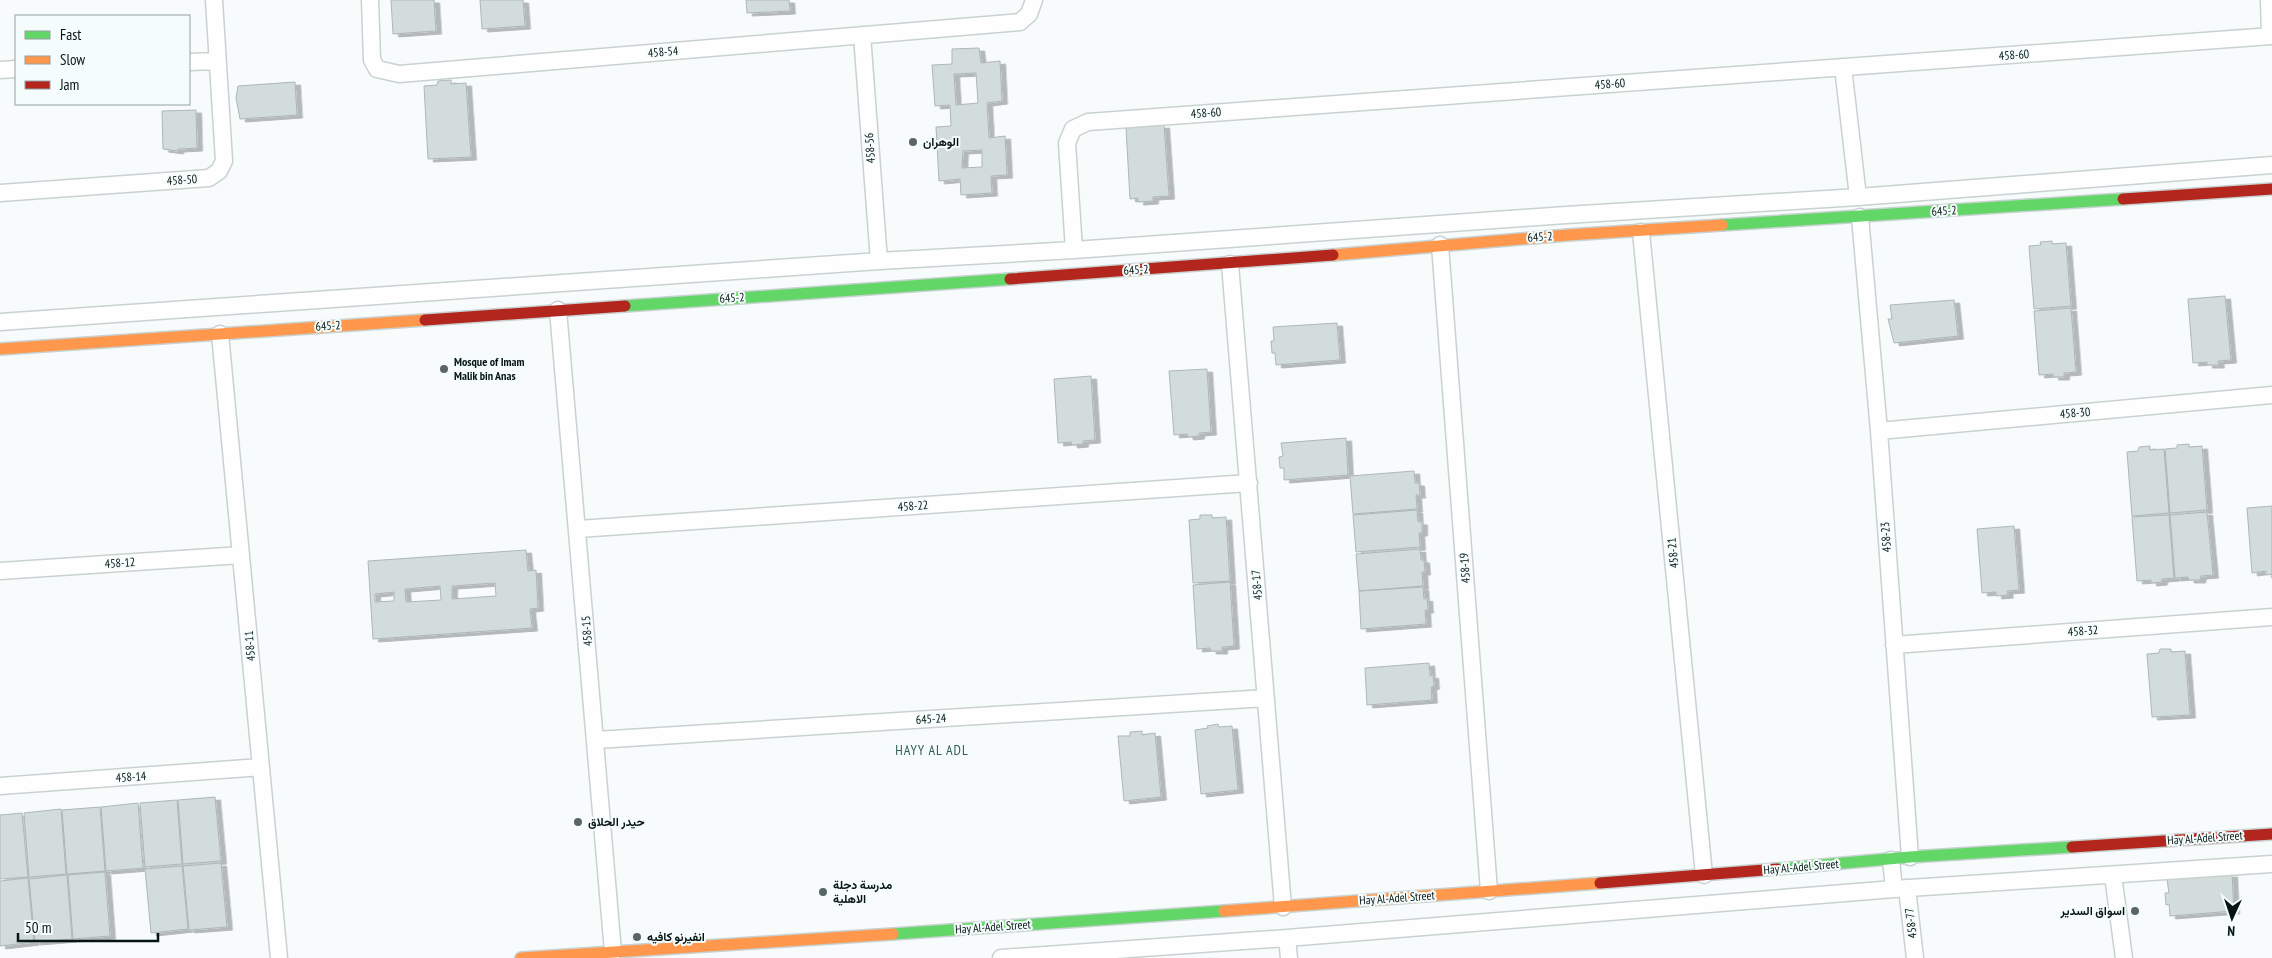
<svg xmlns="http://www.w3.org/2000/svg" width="2272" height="958" font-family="'PT Sans Narrow',Vazirmatn,sans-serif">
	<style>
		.building { fill: #d2dcdb; stroke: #aeb7b7; fill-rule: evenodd; filter: url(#shadow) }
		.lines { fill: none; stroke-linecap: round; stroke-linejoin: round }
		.street-casing { stroke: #c8d2d1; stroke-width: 19 }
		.fast-casing { stroke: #c8d2d1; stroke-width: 14 }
		.slow-casing { stroke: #c8d2d1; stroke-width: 14 }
		.jam-casing { stroke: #c8d2d1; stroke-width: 14 }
		.street { stroke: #fefefe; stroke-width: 16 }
		.fast { stroke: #63d668; stroke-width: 11 }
		.slow { stroke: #ff974d; stroke-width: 11 }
		.jam { stroke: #b3261e; stroke-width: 11 }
		.poi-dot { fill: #5a6664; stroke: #f5fdfc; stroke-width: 2 }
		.labels { text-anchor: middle; stroke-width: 4; stroke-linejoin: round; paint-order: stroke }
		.street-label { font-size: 12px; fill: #061513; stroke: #f5fdfc }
		.poi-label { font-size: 12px; font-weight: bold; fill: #061513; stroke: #f5fdfc; text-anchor: start }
		.neighbourhood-label { font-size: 14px; letter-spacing: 1px; fill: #365c57; stroke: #f5fdfc }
	</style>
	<defs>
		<filter id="shadow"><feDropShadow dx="5.5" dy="3" stdDeviation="0" flood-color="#0004"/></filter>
	</defs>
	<rect width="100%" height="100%" fill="#f7fbfb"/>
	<path class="building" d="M391,0H434L436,31L393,34Z
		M480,0H523L525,26L482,29Z
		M746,0H789L790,11L747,13Z
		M979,48L981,63L1000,61L1002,101L987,103L989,138L1005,136L1007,175L991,176L992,193L961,195L960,179L939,181L936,127L951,126L950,105L935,106L932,65L952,64V49ZM976,73L978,103L956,105L954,74ZM982,150V167L962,168L963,151Z
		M451,80V84L466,83L471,157L428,159L424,86L437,85L438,81Z
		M295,82L297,115L240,119L236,98L238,86Z
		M196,110L197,148L178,149V151L163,149L162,111Z
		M1164,125L1169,196L1153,197V201L1138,202V198L1130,199L1126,128Z
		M2052,241V244L2066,243L2071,306L2034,309L2029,246L2041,245L2040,242Z
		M2225,296L2231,360L2218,361L2219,365H2207V362L2193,363L2188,299Z
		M1954,300L1958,336L1894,343L1888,319H1892L1890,305Z
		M2071,308L2076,372L2064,373V377H2053V374L2039,375L2034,311Z
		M1337,323L1340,360L1276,365L1275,353H1272L1271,341H1274L1273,327Z
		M1207,369L1211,432L1199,433V436L1188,437L1187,434L1174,435L1169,371Z
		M1091,376L1095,440L1083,441V444L1072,445L1071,442L1058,443L1054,379Z
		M1346,438L1348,475L1284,480V468H1280L1279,457L1283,456L1281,443Z
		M2189,444V447L2202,446L2207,510L2170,513L2165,449L2177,448V445Z
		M2150,446V450L2164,449L2169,513L2132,516L2127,452L2138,451L2139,447Z
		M1414,471L1415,483H1419L1420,495H1416L1417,509L1353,514L1350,476Z
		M2272,506V574L2266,575V571L2252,573L2247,508Z
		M1417,510L1418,522H1422V533H1419L1420,547L1356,552L1353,515Z
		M2207,512L2213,575L2201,576L2200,580H2189L2188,577L2175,578L2170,515Z
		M1200,515H1212V518L1226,517L1230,581L1193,583L1189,520L1200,519Z
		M2169,515L2174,578L2162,579V582L2151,583V580L2137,581L2132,517Z
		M2014,526L2019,590L2007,591L2008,595L1996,596V592L1982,593L1977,529Z
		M1420,549L1421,560H1424L1425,572H1422L1423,586L1359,591L1356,554Z
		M526,550L528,571L536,570L538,608L530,609L532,628L373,639L368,561ZM495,583L496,596L452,599V586ZM440,586L441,600L406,602L405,589ZM394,592V601L375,602V594Z
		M1230,582L1234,646L1222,647V651H1211L1210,648L1197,649L1193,585Z
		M1423,587L1424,599L1427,598L1428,610H1425L1426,624L1361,629L1359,591Z
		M2160,649H2171V652L2185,651L2190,715L2152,717L2147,654L2159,653Z
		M1429,663L1430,676L1433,675L1434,686L1431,687L1432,700L1367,705L1365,668Z
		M1218,724L1219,727L1232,726L1238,790L1201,794L1195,730L1208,728L1207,726Z
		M1142,731V735L1155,733L1161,797L1124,801L1118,736H1130V732Z
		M215,797L221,861L183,864L178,800Z
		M177,800L182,864L145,867L140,803Z
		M138,803L143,868L106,871L101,807Z
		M100,807L105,871L67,874L62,810Z
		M61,809L66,874L29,877L24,813Z
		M22,813L28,877L0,879V815Z
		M221,863L227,927L189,930L183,866Z
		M182,866L188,929L151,933L145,869Z
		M105,872L110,936L73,939L68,875Z
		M2232,874L2234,911L2170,916L2169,904L2166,905L2165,893H2169L2167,879Z
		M67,875L72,939L35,942L29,879Z
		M28,878L34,942L0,946V881Z"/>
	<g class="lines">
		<g class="street-casing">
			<path id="street" d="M370,0L372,60L377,69L399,74L1020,22L1029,14L1034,0
				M2269,0L2270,36
				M862,35L879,261
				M189,62L217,61
				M1843,67L1858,197
				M0,70L16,69
				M0,193L209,178L219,171L224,161L214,0
				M1860,217L1879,431L1910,857
				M1641,232L1704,875
				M1440,245L1489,891
				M1074,250L1067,143L1073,129L1088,122L2272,36
				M1230,264L1283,907
				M558,310L613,952
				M0,322L879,261L1074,250L1566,215L1858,197L2272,165
				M220,334L279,958
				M1879,431L2272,395
				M578,529L1249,483
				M0,571L241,555
				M1894,645L2272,617
				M596,740L1266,698
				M0,786L261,767
				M1891,860L1894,889
				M2113,875L2124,958
				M1907,888L1915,958
				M1287,938L1289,958
				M1001,958L1287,938L1894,889L2272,864"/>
		</g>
		<g class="fast-casing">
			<path id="fast" d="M1722,225L2123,199
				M625,306L1010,279
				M1777,869L1910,857L2072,847
				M893,934L1224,911"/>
		</g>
		<g class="slow-casing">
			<path id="slow" d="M1333,255L1568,235L1722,225
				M0,349L425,320
				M1224,911L1600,883
				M521,958L893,934"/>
		</g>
		<g class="jam-casing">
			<path id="jam" d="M2123,199L2272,189
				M1010,279L1333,255
				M425,320L625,306
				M2072,847L2272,834
				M1600,883L1777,869"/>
		</g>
		<use href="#street" class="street"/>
		<use href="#fast" class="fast"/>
		<use href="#slow" class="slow"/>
		<use href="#jam" class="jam"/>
	</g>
	<g class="poi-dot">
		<circle cx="913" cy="142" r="5"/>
		<circle cx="444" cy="369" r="5"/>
		<circle cx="578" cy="822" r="5"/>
		<circle cx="823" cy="892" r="5"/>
		<circle cx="2135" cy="911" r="5"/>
		<circle cx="637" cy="937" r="5"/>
	</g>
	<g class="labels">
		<g class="street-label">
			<text transform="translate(663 52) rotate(-5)" y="4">458-54</text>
			<text transform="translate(2014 55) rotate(-4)" y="4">458-60</text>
			<text transform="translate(1610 84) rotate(-4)" y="4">458-60</text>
			<text transform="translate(1206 113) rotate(-4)" y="4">458-60</text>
			<text transform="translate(870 148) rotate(-94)" y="4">458-56</text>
			<text transform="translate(182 180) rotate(-4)" y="4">458-50</text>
			<text transform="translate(1944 211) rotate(-4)" y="4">645-2</text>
			<text transform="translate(1540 237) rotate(-4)" y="4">645-2</text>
			<text transform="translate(1136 270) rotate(-4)" y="4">645-2</text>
			<text transform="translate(732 298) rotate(-4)" y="4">645-2</text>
			<text transform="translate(328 326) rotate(-4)" y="4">645-2</text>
			<text transform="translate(2075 413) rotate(-5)" y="4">458-30</text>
			<text transform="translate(913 506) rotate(-4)" y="4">458-22</text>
			<text transform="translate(1886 537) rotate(-94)" y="4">458-23</text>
			<text transform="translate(1673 553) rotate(-96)" y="4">458-21</text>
			<text transform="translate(120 563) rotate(-4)" y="4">458-12</text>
			<text transform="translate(1465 568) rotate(-94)" y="4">458-19</text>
			<text transform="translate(1257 585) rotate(-95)" y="4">458-17</text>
			<text transform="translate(587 631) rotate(-95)" y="4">458-15</text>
			<text transform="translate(2083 631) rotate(-4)" y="4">458-32</text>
			<text transform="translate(250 646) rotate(-95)" y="4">458-11</text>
			<text transform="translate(931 719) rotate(-4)" y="4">645-24</text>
			<text transform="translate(131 777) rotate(-4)" y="4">458-14</text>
			<text transform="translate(2205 838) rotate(-4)" y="4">Hay Al-Adel Street</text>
			<text transform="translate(1801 867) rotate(-5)" y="4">Hay Al-Adel Street</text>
			<text transform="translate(1397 898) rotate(-4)" y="4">Hay Al-Adel Street</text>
			<text transform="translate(1911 923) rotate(-97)" y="4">458-77</text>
			<text transform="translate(993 927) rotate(-4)" y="4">Hay Al-Adel Street</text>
		</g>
		<g class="poi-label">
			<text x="923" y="146">الوهران</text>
			<text x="454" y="366">Mosque of Imam<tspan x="454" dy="14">Malik bin Anas</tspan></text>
			<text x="588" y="826">حيدر الحلاق</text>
			<text x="833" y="889">مدرسة دجلة<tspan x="833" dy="14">الاهلية</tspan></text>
			<text x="2125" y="915" text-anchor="end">اسواق السدير</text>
			<text x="647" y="941">انفيرنو كافيه</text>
		</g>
		<g class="neighbourhood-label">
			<text x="932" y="755">HAYY AL ADL</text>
		</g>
	</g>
	<rect x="15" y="15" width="175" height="90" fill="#f5fdfc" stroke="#95a09f"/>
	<rect x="25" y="31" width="25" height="8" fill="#63d668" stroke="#95a09f"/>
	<text x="60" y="40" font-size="15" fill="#061513">Fast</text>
	<rect x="25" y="56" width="25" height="8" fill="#ff974d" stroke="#95a09f"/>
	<text x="60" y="65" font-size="15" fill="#061513">Slow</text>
	<rect x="25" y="81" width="25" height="8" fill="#b3261e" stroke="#95a09f"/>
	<text x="60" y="90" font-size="15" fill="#061513">Jam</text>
	<g transform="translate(2232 918) rotate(183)" stroke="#f5fdfc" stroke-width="4" paint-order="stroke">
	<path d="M0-4L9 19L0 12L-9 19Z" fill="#061513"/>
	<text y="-8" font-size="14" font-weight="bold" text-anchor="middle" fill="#061513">N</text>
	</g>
	<path d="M18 933v8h140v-8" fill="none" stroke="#061513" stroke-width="2.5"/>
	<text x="25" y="933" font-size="15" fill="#061513" stroke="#f5fdfc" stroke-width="4" paint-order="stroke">50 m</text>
</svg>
